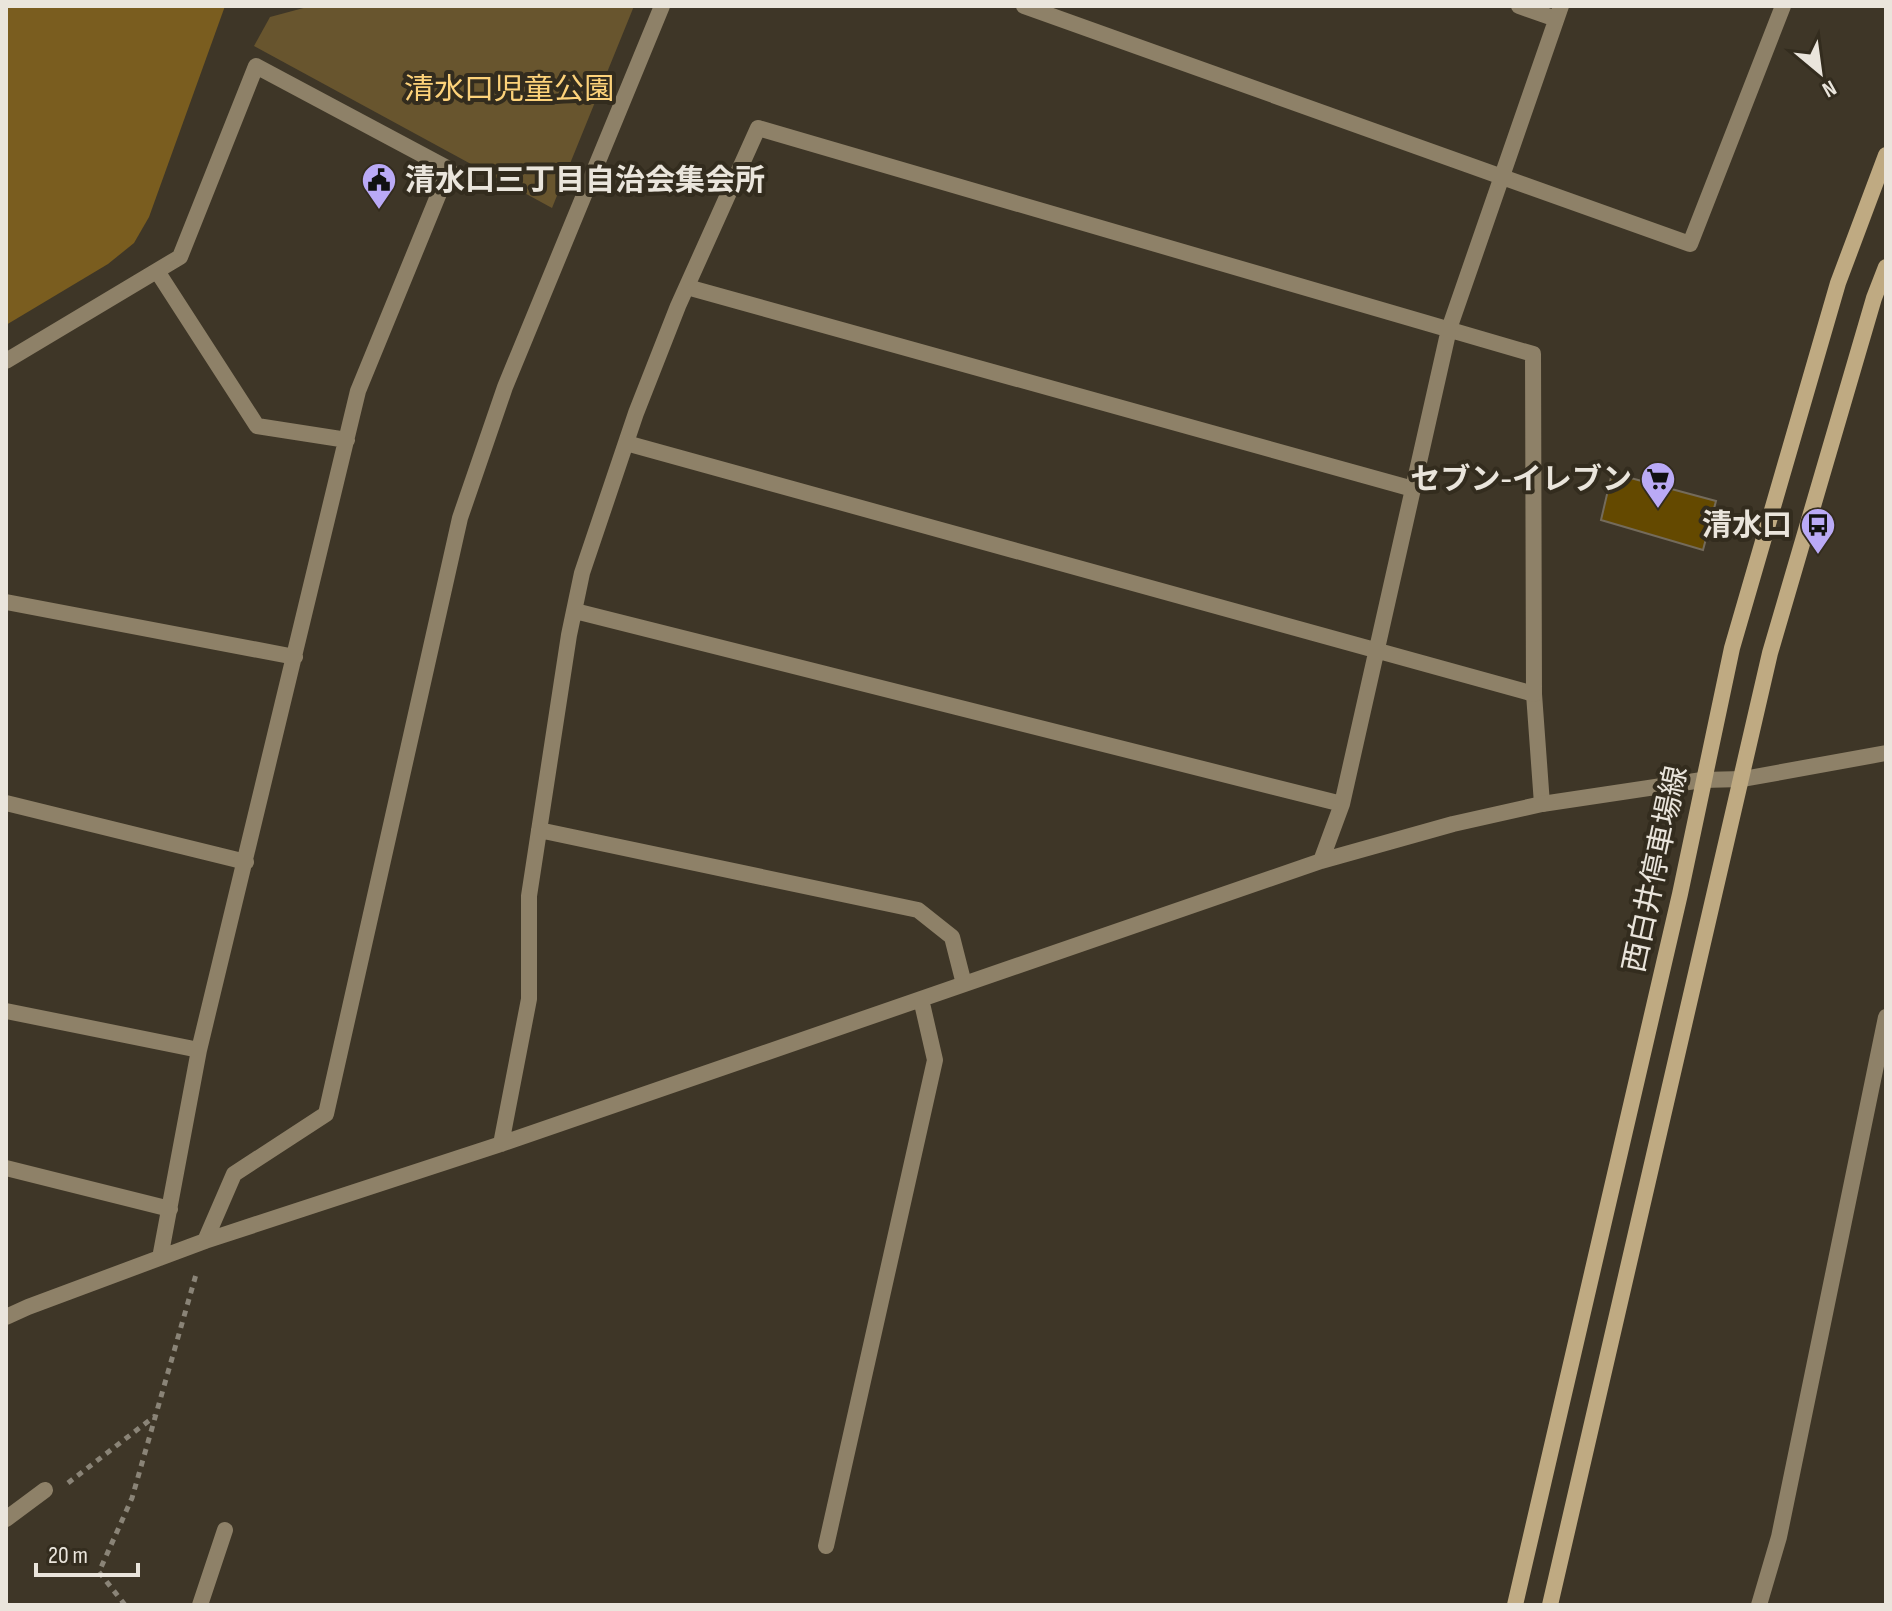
<svg xmlns="http://www.w3.org/2000/svg" width="1892" height="1611" font-family="'Sofia Sans Condensed','Noto Sans JP',sans-serif">
	<style>
		.green { fill: #68552e }
		.water { fill: #7a5d1f }
		.building { fill: #644900; stroke: #746b5b; stroke-width: 2 }
		.lines { fill: none; stroke-linecap: round; stroke-linejoin: round }
		.path { stroke: #8a8477; stroke-width: 5; stroke-dasharray: 6 6; stroke-linecap: butt }
		.lane { stroke: #8e8168; stroke-width: 16 }
		.street { stroke: #8e8168; stroke-width: 16 }
		.secondary { stroke: #bfaa82; stroke-width: 16 }
		.labels { text-anchor: middle; stroke-width: 8; stroke-linejoin: round; paint-order: stroke }
		.park-label { font-size: 30px; fill: #fdd27a; stroke: #332c1e }
		.poi-label { font-size: 30px; font-weight: bold; fill: #eae5dc; stroke: #332c1e; text-anchor: end }
		.street-label { font-size: 30px; fill: #eae5dc; stroke: #332c1e }
	</style>
	<rect width="100%" height="100%" fill="#3e3627"/>
	<path class="green" d="M311,6H634L552,208L254,46L270,17Z"/>
	<path class="water" d="M6,6H225L149,217L134,243L108,264L6,325Z"/>
	<path class="building" d="M1612,473L1716,501L1703,550L1601,520Z"/>
	<g class="lines">
		<path class="path" d="M68,1483L155,1416
			M125,1605L99,1572L132,1498L197,1271"/>
		<path class="lane" d="M1534,694L1542,804"/>
		<path class="street" d="M1024,6L1690,244L1783,6
			M1519,6L1556,19
			M157,271L257,426L347,440
			M687,287L1413,489
			M6,361L180,257L256,66L449,169L358,391L199,1050L160,1258
			M6,602L295,657
			M575,611L1342,804
			M6,803L246,862
			M539,830L918,910L952,937L964,984
			M1321,861L1342,804L1449,329L1561,6
			M6,1011L199,1050
			M501,1144L529,999V896L569,635L582,573L636,413L678,306L758,128L1533,354L1534,694L626,443
			M6,1168L170,1209
			M205,1241L234,1174L326,1114L460,518L505,387L662,6
			M6,1317L28,1307L205,1241L501,1144L1321,861L1453,824L1542,804L1702,780L1743,779L1886,753
			M6,1519L45,1490
			M826,1546L935,1060L921,999
			M200,1605L225,1530
			M1759,1605L1779,1537L1886,1017"/>
		<path class="secondary" d="M1515,1605L1680,894L1732,648L1838,283L1886,155
			M1550,1605L1770,653L1874,298L1886,267"/>
	</g>
	<defs>
		<g id="civic-pin" transform="scale(1.8)"><path d="M0 17L-7.5 6A9.5 9.5 0 1 1 7.5 6Z" fill="#baaaf6" stroke="#332c1e"/><path d="M-.6-6.5H3V-4.5H.6V-3L4-1V1h2V6H-6V1h2V-1L-.6-3ZM-1.2 2.5V6h2.4V2.5Z" fill="#111"/></g>
		<g id="supermarket-pin" transform="scale(1.8)"><path d="M0 17L-7.5 6A9.5 9.5 0 1 1 7.5 6Z" fill="#baaaf6" stroke="#332c1e"/><path d="M-6-5.5h2.5l.6 2H6L4.5 2H-2.5L-4.4-4H-6ZM-1.5 3.2a1.3 1.3 0 1 0 .1 0ZM3 3.2a1.3 1.3 0 1 0 .1 0Z" fill="#111"/></g>
		<g id="bus-pin" transform="scale(1.8)"><path d="M0 17L-7.5 6A9.5 9.5 0 1 1 7.5 6Z" fill="#baaaf6" stroke="#332c1e"/><path d="M-5-6H5V4H4V6H2V4H-2V6H-4V4H-5ZM-3.5-4V0h7V-4ZM-3.5 1.2v1.5H-2V1.2ZM2 1.2v1.5H3.5V1.2Z" fill="#111"/></g>
	</defs>
	<g fill-rule="evenodd">
		<use href="#civic-pin" x="379" y="180"/>
		<use href="#supermarket-pin" x="1658" y="479"/>
		<use href="#bus-pin" x="1818" y="525"/>
	</g>
	<g class="labels">
		<g class="park-label">
			<text x="509" y="99">清水口児童公園</text>
		</g>
		<g class="poi-label">
			<text x="405" y="190" text-anchor="start">清水口三丁目自治会集会所</text>
			<text x="1632" y="489">セブン-イレブン</text>
			<text x="1792" y="535">清水口</text>
		</g>
		<g class="street-label">
			<text transform="translate(1655 869) rotate(-78)" y="10">西白井停車場線</text>
		</g>
	</g>
	<rect width="1892" height="1611" fill="none" stroke="#eae5dc" stroke-width="16"/>
	<g transform="translate(1820 72) rotate(151)" stroke="#332c1e" stroke-width="6" paint-order="stroke">
	<path d="M0-6L14 30L0 20L-14 30Z" fill="#eae5dc"/>
	<text y="-12" font-size="22" font-weight="bold" text-anchor="middle" fill="#eae5dc">N</text>
	</g>
	<path d="M36 1563v12h102v-12" fill="none" stroke="#eae5dc" stroke-width="4"/>
	<text x="48" y="1563" font-size="24" fill="#eae5dc" stroke="#332c1e" stroke-width="6" paint-order="stroke">20 m</text>
</svg>
